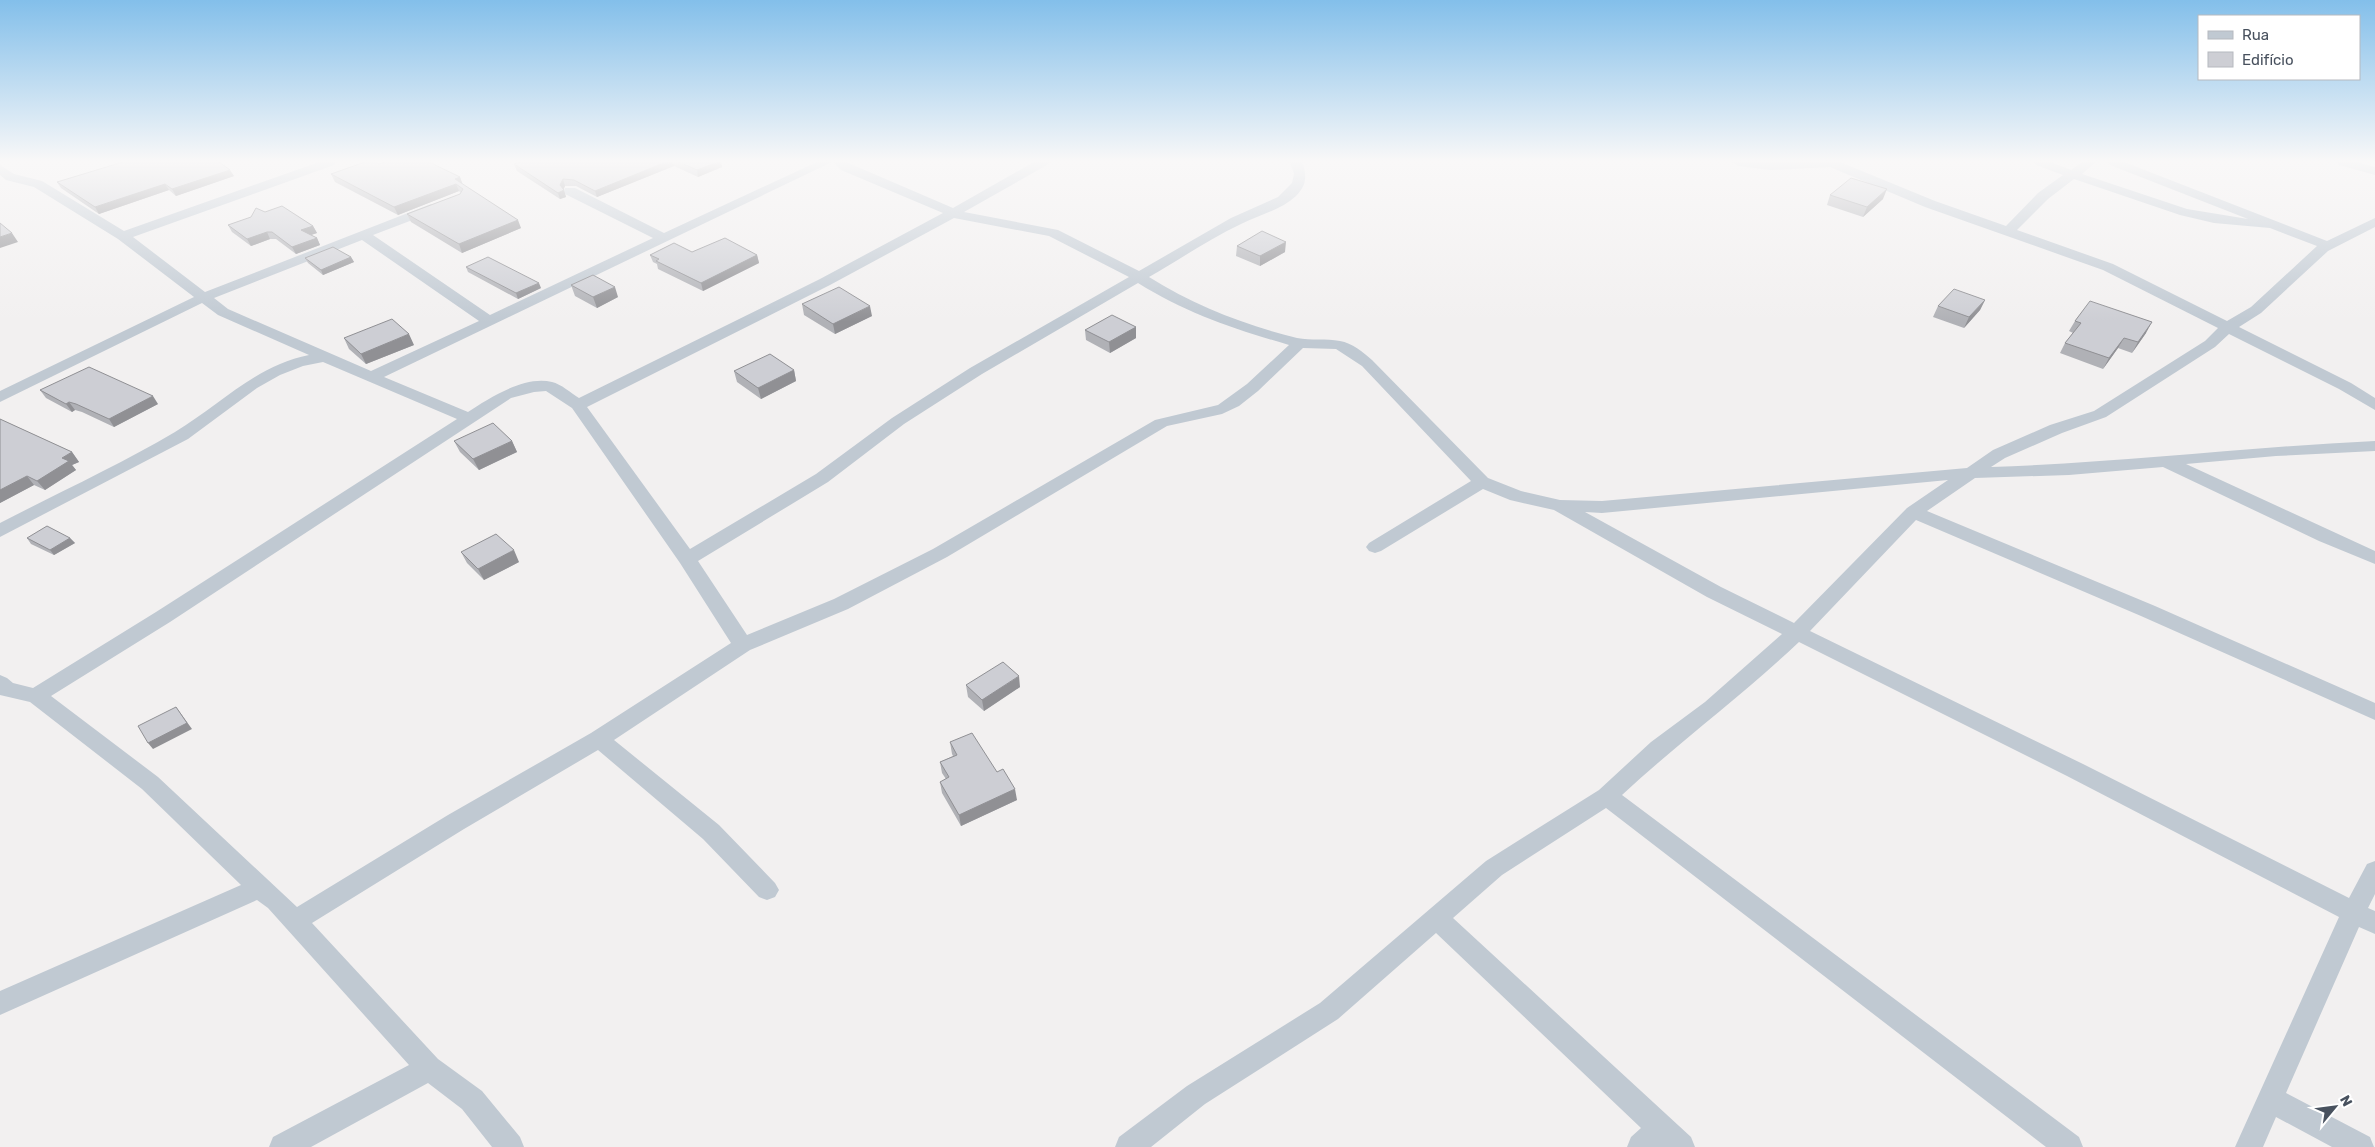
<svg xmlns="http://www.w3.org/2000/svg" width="2375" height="1147" font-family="Rubik,sans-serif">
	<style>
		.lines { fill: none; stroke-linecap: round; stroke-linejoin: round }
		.minor { fill: #c0c9d2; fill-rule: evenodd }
		.wall { fill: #b0b1b6 }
		.shaded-wall { fill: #909094 }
		.building { fill: #cdced4; stroke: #909094 }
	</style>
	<rect width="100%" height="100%" fill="#f2f0f0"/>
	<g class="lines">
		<path class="minor" d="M319,162H336L334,165L133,237L205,292L431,204L438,208L436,211L373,235L490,315L653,238L565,194L564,191L565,188H575L664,233L817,162H832L384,377L468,412C489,398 525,375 552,382C561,384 571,393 579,398L820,279L943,213L841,170L833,162H846L953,208L1034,162H1049L1047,165L964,212L1058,230L1139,271L1231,218L1278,197L1292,183L1294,174L1290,162H1302C1307,175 1307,185 1296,196C1281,210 1259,215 1241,224C1209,239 1179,260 1149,277C1195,306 1245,325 1297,338C1311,341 1326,338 1340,341C1352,343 1363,352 1372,360L1488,478L1521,491L1560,500L1602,501L1967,468L1993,450L2050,425L2094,411L2205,341L2218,328L2103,270L1925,207L1830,167L1771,170L1738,166L1732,162H1840L1935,201L2006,226L2038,193L2063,175L2036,165L2034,162H2051L2071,170L2082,162H2096L2082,174L2187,209L2248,219L2110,165L2108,162H2124L2327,241L2375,218V227L2328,251L2261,313L2239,327L2351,383L2375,398V410L2339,389L2229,334L2215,347L2106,417L2062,433L2005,458L1991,467C2120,463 2247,447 2375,441V451L2276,456L2186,464L2375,551V564L2319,541L2163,467L2069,475L1975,478L1927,511L2155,606L2375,703V720L2141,616L1916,520L1810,631L2083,764L2349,898L2367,864L2375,861V894L2368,908L2375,911V934L2359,927L2286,1093L2370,1137L2374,1147H2332L2276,1117L2263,1147H2235L2339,917L2067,776L1799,642C1742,696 1679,742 1622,795L2079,1137L2083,1147H2046L1606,808L1502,875L1453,918L1691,1137L1695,1147H1627L1631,1137L1641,1128L1436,933L1338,1019L1205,1104L1151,1147H1115L1119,1137L1187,1086L1320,1003L1486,861L1599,790L1651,742L1705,702L1782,634L1707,597L1554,510L1510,500L1483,489L1381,551L1375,553L1369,551L1366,547L1369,543L1471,481L1362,366L1336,349L1303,348L1258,391L1239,406L1222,414L1167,426L947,557L848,609L750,650L614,740L719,825L775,883L779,890L775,897L767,900L759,897L703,839L598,750L464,829L312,923L438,1059L482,1091L520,1137L524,1147H492L462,1109L428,1083L311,1147H269L273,1137L409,1065L268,908L257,900L0,1015V991L241,885L142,789L30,702L0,695V675L7,678L13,683L33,688L156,612L457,419L323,362L303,366L280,375L257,388L188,439L0,537V523C58,493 119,465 175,432C220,405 255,366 309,355L218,315L202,303L0,402V391L194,297L118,239L34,187L6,180L0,175V165L14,174L42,181L124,231ZM2074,179L2180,215L2214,223L2270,228L2317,246L2251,307L2227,321L2113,264L2017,230L2048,199ZM954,218L1049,236L1129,277L970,368L892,418L816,474L690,549L587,407L830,285ZM362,240L479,321L371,371L228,309L214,298ZM1138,283C1186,313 1234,329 1289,345L1247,384L1218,405L1155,420L933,549L834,599L747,635L698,561L828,482L904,424L982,374ZM546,391L572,408L680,563L731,643L591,733L448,815L297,907L158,777L51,696L170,622L511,398L534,392ZM1948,480L1907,508L1794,623L1721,587L1585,512L1602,513Z
			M2337,162H2356L2375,167V175L2339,165Z"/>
	</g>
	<path class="wall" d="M521,162H721L722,167L698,177L674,166L597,197L576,186H565L563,189L566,197L560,199L517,171L514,164Z
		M379,164L460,177L462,184L521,228L462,253L411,222L407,214L460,194L461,193L459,191L398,215L335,182L331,174Z
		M234,176L176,196L169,190L99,214L61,188L57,182Z
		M1830,195L1883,199L1863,217L1827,205Z
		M228,225L313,226L317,233L311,235L317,238L320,245L296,254L276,239H270L251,246L232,232Z
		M1237,246L1285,252L1260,266L1236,256Z
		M692,252L757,255L759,263L703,291L658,269L657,264L653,262L650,255Z
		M351,257L354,262L323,275L308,263L305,258Z
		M466,267L541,288L518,299L468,272Z
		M571,285L618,297L597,308L575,296Z
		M1985,300L1980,310L1964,328L1933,317L1938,306Z
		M802,304L872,316L835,334L804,315Z
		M2075,321L2146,333L2132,353L2118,348L2103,369L2060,353L2065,343L2073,333L2069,331Z
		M1136,327V338L1110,353L1086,340L1085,330Z
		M344,338L414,345L366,364L349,349Z
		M794,370L796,381L761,399L737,382L734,371Z
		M40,390L158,404L114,427L82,412L75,410L72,412L46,398Z
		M0,419L72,452L79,462L72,465L76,470L45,490L34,485L0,503Z
		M454,441H512L517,452L479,470L460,452Z
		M27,538H70L75,543L54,555L31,544Z
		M461,552L519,562L484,580L467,563Z
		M966,685L1020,687L984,711L968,697Z
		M950,742L997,772L1017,800L961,826L942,793L940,782L946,779L942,773L940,762L953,756L952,754Z"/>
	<path class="shaded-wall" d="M666,162H673L674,166L597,197L595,191Z
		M718,162H721L722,167L698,177L697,170Z
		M230,170L234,176L176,196L172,189Z
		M460,177L463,185L455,179Z
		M563,179L565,186L563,191L564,190L566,197L560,199L558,193L560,185Z
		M165,184L169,190L99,214L95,207Z
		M456,184L459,191L398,215L394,207Z
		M1887,189L1883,199L1863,217L1867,207Z
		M518,220L521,228L462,253L459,244Z
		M313,226L317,233L305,237L301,230Z
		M267,232L270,239L251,246L247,239Z
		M12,233L18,242L0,248V237Z
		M317,238L320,245L296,254L292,247Z
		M1286,242L1285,252L1260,266V256Z
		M757,255L759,263L703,291L701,283Z
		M351,257L354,262L323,275L321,270Z
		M539,283L541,288L518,299L516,293Z
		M615,287L618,297L597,308L593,297Z
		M1985,300L1980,310L1964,328L1969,317Z
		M870,306L872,316L835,334L833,324Z
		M2152,322L2146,333L2132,353L2138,342Z
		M1136,327V338L1110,353L1109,342Z
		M409,334L414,345L366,364L361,354Z
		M2124,338L2118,348L2103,369L2109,358Z
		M794,370L796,381L761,399L758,388Z
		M153,396L158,404L114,427L109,419Z
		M69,402L75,410L72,412L66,404Z
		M512,441L517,452L479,470L473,459Z
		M72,452L79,462L72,465L76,470L45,490L37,481L62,458Z
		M27,476L34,485L0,503V490Z
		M70,538L75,543L54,555L50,550Z
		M514,550L519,562L484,580L478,569Z
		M1019,676L1020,687L984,711L982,700Z
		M176,707L192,729L153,749L148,743Z
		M1015,789L1017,800L961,826L959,815Z"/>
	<path class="building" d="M123,162H219L230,170L172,189L165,184L95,207L57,182Z
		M365,162H376L379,164L385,162H429L460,177L455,179L518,220L459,244L407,214L460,194L463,189L456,184L394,207L331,174Z
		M521,162H666L595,191L574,180L563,179L560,185L564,190L558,193L514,164Z
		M679,162H718L697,170Z
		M1851,178L1887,189L1867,207L1830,195Z
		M282,206L313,226L301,230L317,238L292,247L272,232H267L247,239L228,225L251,217L256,208L265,212Z
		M0,223L12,233L0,237Z
		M1262,231L1286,242L1260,256L1237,246Z
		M725,238L757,255L701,283L656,261L659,259L650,255L674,243L692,252Z
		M333,247L351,257L321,270L305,258Z
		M488,257L539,283L516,293L466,267Z
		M593,275L615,287L593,297L571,285Z
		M839,287L870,306L833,324L802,304Z
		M1954,289L1985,300L1969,317L1938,306Z
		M2090,301L2152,322L2138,342L2124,338L2109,358L2065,343L2081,323L2075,321Z
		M1112,315L1136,327L1109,342L1085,330Z
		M392,319L409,334L361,354L344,338Z
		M770,354L794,370L758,388L734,371Z
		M89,367L153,396L109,419L76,404L69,402L66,404L40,390Z
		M0,419L72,452L62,458L69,461L37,481L27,476L0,490Z
		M493,423L512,441L473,459L454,441Z
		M47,526L70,538L50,550L27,538Z
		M496,534L514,550L478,569L461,552Z
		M1003,662L1019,676L982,700L966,685Z
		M176,707L187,723L148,743L138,726Z
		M972,733L997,772L1003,769L1015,789L959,815L940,782L949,777L940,762L957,755L950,742Z"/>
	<linearGradient id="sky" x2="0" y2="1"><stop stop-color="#83bfea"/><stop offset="0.5" stop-color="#f9f8f8"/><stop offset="1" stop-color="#f9f8f8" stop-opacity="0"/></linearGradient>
	<rect width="2375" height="322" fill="url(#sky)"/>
	<rect x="2198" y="15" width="162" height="65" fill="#ffffff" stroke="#b6b9bf"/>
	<rect x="2208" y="31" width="25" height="8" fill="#c0c9d2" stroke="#b6b9bf"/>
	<text x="2242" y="40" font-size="15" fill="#48515e">Rua</text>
	<rect x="2208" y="52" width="25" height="15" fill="#cdced4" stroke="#b6b9bf"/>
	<text x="2242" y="65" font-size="15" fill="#48515e">Edifício</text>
	<g transform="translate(2335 1107) rotate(61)" stroke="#ffffff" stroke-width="4" paint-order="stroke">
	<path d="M0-4L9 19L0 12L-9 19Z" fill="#48515e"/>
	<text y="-8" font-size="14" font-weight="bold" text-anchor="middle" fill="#48515e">N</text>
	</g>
</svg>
